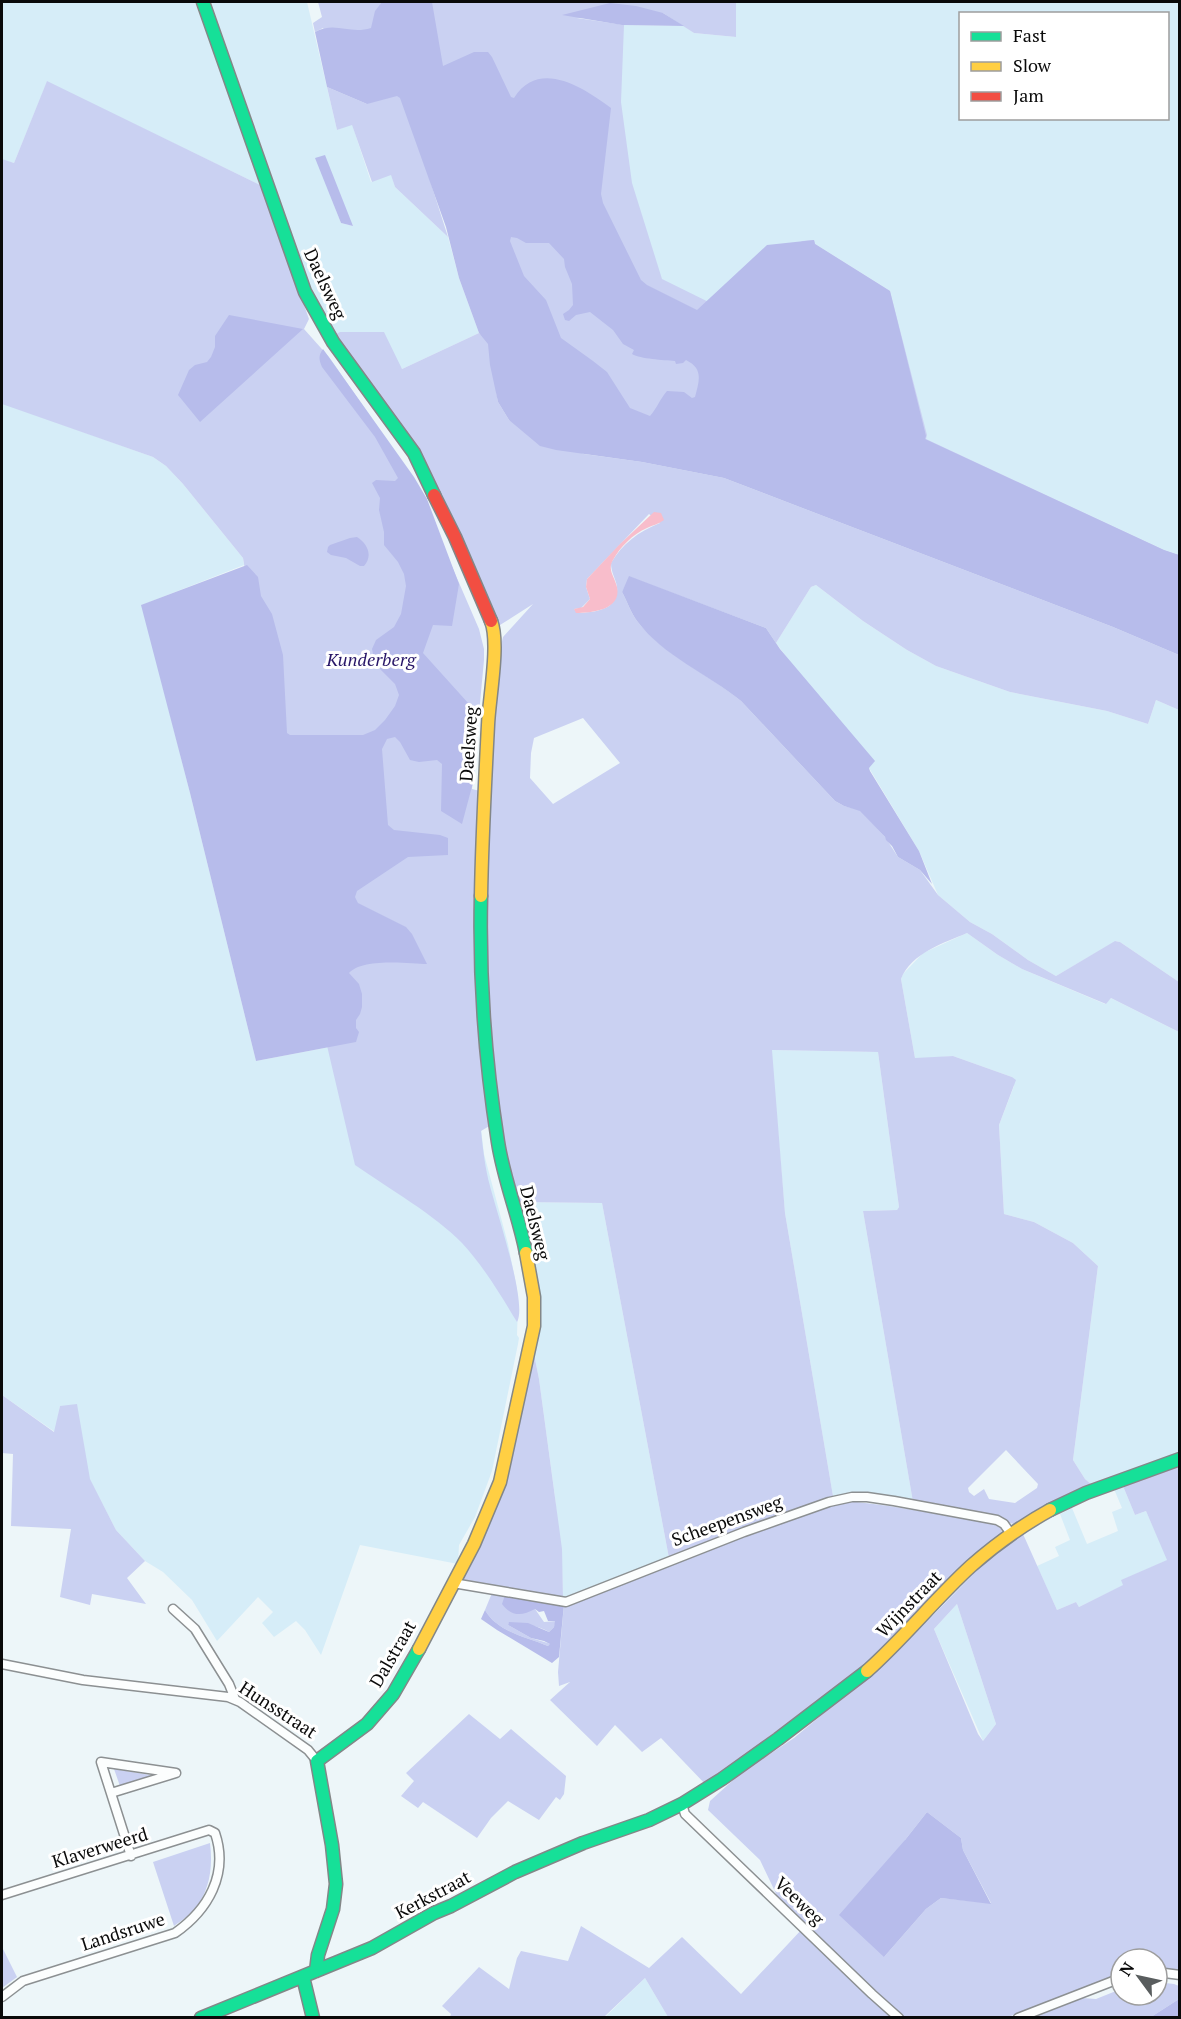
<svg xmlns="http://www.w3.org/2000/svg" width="1181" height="2019" font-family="'PT Serif',serif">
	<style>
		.farmland { fill: #d6edf8; fill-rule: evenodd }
		.green { fill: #cad1f2; fill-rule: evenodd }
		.forest { fill: #b7bceb; fill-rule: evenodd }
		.water { fill: #f8bdcb }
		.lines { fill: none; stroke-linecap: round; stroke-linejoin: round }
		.street-casing { stroke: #8c9092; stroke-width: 11 }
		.fast-casing { stroke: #838788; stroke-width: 15 }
		.slow-casing { stroke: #838788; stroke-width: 15 }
		.jam-casing { stroke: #838788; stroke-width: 15 }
		.street { stroke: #fcfefe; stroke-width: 8 }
		.fast { stroke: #16e098; stroke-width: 12 }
		.slow { stroke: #ffcf43; stroke-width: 12 }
		.jam { stroke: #f24e42; stroke-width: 12 }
		.labels { text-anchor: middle; stroke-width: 6; stroke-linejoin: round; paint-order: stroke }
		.street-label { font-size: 18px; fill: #0a0a0a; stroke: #fff }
		.park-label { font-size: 18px; font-style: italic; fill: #271567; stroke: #fff }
	</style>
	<rect width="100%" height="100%" fill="#edf6f9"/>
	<path class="farmland" d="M2,2H195L262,186L47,82L14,163L2,160Z
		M211,2H307L337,130L352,124L371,182L391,174L395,187L448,237L459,278L479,333L402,369L334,335L297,266L302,264ZM316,158L353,226L341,223Z
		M736,2H1163L1179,3V555L1164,550L925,439L890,291L815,244L697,310L647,285L603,170L622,25L684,26L694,33L736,37ZM960,14H1168V118H960Z
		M2,403L153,457L166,466L183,484L243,558L244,565L142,605L190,793L256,1061L356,1042L476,1087L484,1154L508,1244L517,1289L518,1306L517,1335L519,1338L518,1344L492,1471L475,1517L459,1545L458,1564L360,1545L321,1655L305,1630L296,1621L274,1637L262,1623L273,1612L258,1597L217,1641L192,1600L163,1572L145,1561L116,1530L89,1478L60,1406L55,1432L2,1395Z
		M816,585L863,621L907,650L936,666L1010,692L1107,711L1148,724L1156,700L1179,710V982L1120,942L1116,941L1056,976L1028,960L992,934L970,922L938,895L919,851L869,768L776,643L811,587Z
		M967,933L998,955L1022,969L1105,1004L1111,998L1179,1032V1453L1092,1485L1085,1479L1073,1460L1098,1266L1073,1243L1034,1222L1004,1214L999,1125L1014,1086L1012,1077L953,1056L918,1059L915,1058L901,979L903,974L923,953Z
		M771,1050L878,1052L899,1207L897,1210L863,1211L913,1502L862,1494L848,1493L833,1496L785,1213Z
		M515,1202L602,1203L669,1558L576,1597L563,1598L562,1568L555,1497L539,1379L533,1349L536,1326Z
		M1123,1486L1135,1515L1146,1511L1168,1560L1122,1580L1124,1585L1079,1607L1076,1602L1057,1610L1037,1566L1059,1556L1055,1547L1070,1540L1060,1514L1072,1508L1087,1544L1118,1531L1112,1512L1122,1508L1114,1489Z
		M957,1604L996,1724L983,1741L934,1629Z
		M645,1978L668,2017L604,2018Z"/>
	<path class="green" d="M318,2H382L380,3L736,2V37L694,33L663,13L577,18L624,25L621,102L632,183L662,279L735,315L802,241L814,240L815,244L890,291L927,435L926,439L1164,550L1179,555V649L496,390L498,402L509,420L584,454L642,462L724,478L1113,627L1179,655V710L1156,700L1148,724L1107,711L1010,692L936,666L907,650L863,621L816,585L811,587L776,643L766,628L630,577L622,592C627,601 631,613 637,621C662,654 709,674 741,701L835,801L844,806L860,810L885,837L898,857L920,870L938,895L970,922L992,934L1028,960L1056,976L1115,941L1120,942L1179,982V1032L1111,998L1106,1004L1022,969L998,955L967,933C944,943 911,953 901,979L915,1058L953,1056L1012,1077L1016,1080L999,1125L1004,1214L1034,1222L1073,1243L1098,1266L1073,1460L1085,1479L1092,1485L1068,1494L1017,1525L963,1509L913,1502L863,1211L897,1210L899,1207L878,1052L772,1050L785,1213L833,1496L669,1558L602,1203L515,1202L491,1125L481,1131C483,1149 485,1168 490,1186C496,1210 528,1304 517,1322C500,1294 484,1267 462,1243C435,1215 388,1188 355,1165L317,1003L243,558L183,484L166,466L153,457L2,404V159L14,163L47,81L262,186L309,319L304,329L329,357L377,426L434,525L479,629L484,649V660L472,789L480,791L487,676L500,662V650L503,637L533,604L500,625L464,546L420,456L378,394L334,335L340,332H384L402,369L479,333L481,335L414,100L401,98L425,165L448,237L395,187L391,175L372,182L352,125L337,130L327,87L367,104L323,28L315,32L313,23L322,17ZM649,514L660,523C638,532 623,543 611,563C611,573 616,579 617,587C619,610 595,612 578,613L574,609L581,608L590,599L586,587L587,579ZM583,718L620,763L553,804L530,778L531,753L534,738ZM1006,1450L1038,1484L1037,1488L1015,1503L989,1499L984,1489L974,1496L969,1492L968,1488Z
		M533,1349L539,1379L562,1549L563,1598L462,1582L461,1578L501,1493L513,1450Z
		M2,1395L54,1432L60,1406L77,1404L90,1479L116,1530L145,1561L127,1578L146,1604L92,1594L90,1605L60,1597L71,1529L11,1526L13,1454L2,1453Z
		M1179,1465V1972L1157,1968V1959H1121V1974L1008,2017H903L781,1904L760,1860L708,1810L710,1801L741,1773L794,1738L877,1669L906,1643L985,1562L1003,1546L1023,1534L1057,1610L1076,1602L1079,1607L1123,1585L1121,1580L1167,1560L1146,1511L1135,1515L1123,1486ZM957,1604L996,1724L983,1741L978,1734L934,1629ZM927,1812L961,1838L963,1850L991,1903L941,1898L926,1909L884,1957L905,1840Z
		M849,1501L889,1506L998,1524L1002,1531L1000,1535L864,1665L734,1763L708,1787L661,1738L642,1752L615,1725L597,1746L550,1700L570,1682L559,1686L558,1672L564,1604L832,1504Z
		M492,1593L505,1595L535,1609L544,1622L556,1621L554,1627L549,1632C538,1625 522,1624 509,1623L508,1625L531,1638L551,1644L548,1646C527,1637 497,1632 485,1610Z
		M469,1714L500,1739L511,1729L566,1776L564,1794L560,1800L556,1797L539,1820L508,1801L491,1818L477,1838L423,1802L418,1808L401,1796L414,1781L406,1773Z
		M114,1769L150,1775V1777L120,1786Z
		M210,1843C213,1867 210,1892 193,1911C188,1917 180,1921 174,1926L153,1862Z
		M581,1926L649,1968L682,1937L741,1994L803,1928L893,2017H668L645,1978L604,2017H450L451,2014L442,2006L479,1967L509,1989L517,1958L521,1951L568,1961Z
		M2,1947L17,1977L2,1988Z
		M1157,1982L1174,1984L1179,1986V1999L1151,2017L1031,2018L1082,1998L1096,1999L1121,1989V1995H1157Z"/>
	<path class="forest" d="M382,2H432L443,66L474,52H488L492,57L511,97L514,98C539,58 584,88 611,108L601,194L603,203L641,280L647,285L697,310L767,245L814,240L815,244L890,291L926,436L925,439L1164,550L1179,555V655L1113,627L724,478L642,462L556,450L540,446L509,420L498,402L490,365L488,344L479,333L459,278L446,227L400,98L397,96L367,104L327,87L315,32C336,21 349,35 371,28L375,11ZM511,237L517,238L526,243H549L564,259L565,267L572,284L573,305L569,310L563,314L565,320L569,321L576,315L590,312L613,330L623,344L634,350L632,354C641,359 663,360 675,361L676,364L683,363L686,360C704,369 699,381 695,397L692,398L684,392L667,391C660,399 657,408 650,416L630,408L607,372L593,361L561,338L546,300L524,276L510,241Z
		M610,3L636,6L663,13L684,26L622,25L562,15Z
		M325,155L353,226L341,223L315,158Z
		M229,315L303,329L200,422L178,395L189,370L195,365L207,362L211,357L215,347V336Z
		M323,349L414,477L427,499L459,584L452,626L433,625L423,653L478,714L474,779L462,824L441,811L442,764L437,760L419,762L410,760L400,742L395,737L387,739L382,749L388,825L394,830L440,835L448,838V855L408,857L357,891L355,897L358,903L406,927L412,934L427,964C408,963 362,958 349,973L359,984L362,994V1007L360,1014L356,1020V1028L359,1032L356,1042L256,1061L190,793L141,605L247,565L258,577L261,596L272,614L283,655L287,733L290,735H363L375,730L385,720L395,706L399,695L395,684L380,669L374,659L372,649L376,640L394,627L401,614L406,586L404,574L398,562L384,545V532L379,510L380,498L372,483L376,480L395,481L398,478L375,437L322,367C319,360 318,356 323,349Z
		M357,537C368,544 373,556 364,566H360L346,558L331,555L327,552L328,547L330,545L350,538Z
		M629,576L766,628L780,649L875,761L869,768L870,771L919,851L932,884L920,870L898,857L892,846L886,840L885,837L860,811L844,806L835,801L741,701C708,674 663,656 637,621C631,613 627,601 622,592Z
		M505,1595L564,1604L559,1657L552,1663L497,1630L481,1619L485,1610C497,1632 527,1637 548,1646L550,1644L544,1641L531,1638L508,1625L509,1622L528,1623L549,1632L554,1627L555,1621H548L544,1611L539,1612L535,1609C522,1616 512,1617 502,1604Z
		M927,1812L961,1838L963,1850L991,1904L941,1898L926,1909L884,1957L839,1915L905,1840Z
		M1179,1999V2017H1151Z"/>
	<path class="water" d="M654,512L661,513L664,520C659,524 653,525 647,528C633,534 620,547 613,560C607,570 615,577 617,587C622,610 591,613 576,613L574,609L583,607L590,599L586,587L587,579L619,545Z"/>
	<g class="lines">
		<g class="street-casing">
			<path id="street" d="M453,1583L566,1602L744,1532L829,1502L852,1497H867L894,1501L997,1520L1004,1524L1011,1534
				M173,1609L195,1629L229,1684L235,1699
				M2,1664L83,1680L228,1697L240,1702L308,1750L317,1761
				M111,1793L176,1773L101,1762L131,1856
				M682,1804L685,1814L872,1994L899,2018
				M2,1895L209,1830L215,1833C229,1874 208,1910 175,1933L23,1981L2,1997
				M1157,1972L1180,1975
				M1018,2018L1121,1978"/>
		</g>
		<g class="fast-casing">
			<path id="fast" d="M203,2L305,292L333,342L414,453L434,495
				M481,896C479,978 485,1060 498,1142C504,1181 519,1216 526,1253
				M1050,1510L1086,1493L1180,1459
				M316,1971L318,1955L333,1909L336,1884L332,1845L317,1761L367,1724L393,1694L419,1649
				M303,1977L313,2018
				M201,2018L372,1948L434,1913L451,1906L515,1872L583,1843L649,1820L682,1804L722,1779L778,1739L867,1671"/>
		</g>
		<g class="slow-casing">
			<path id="slow" d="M481,896C482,839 485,782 488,725C489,699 500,643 491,621
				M419,1649L474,1544L500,1482L534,1326V1297L526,1253
				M867,1671C904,1638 935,1599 971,1566C996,1544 1021,1526 1050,1510"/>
		</g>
		<g class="jam-casing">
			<path id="jam" d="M434,495L455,537L491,621"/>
		</g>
		<use href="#street" class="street"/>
		<use href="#fast" class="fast"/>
		<use href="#slow" class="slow"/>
		<use href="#jam" class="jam"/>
	</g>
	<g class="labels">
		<g class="street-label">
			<text transform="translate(325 284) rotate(65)" y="6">Daelsweg</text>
			<text transform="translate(469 744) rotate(-86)" y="6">Daelsweg</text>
			<text transform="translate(535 1223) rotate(76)" y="6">Daelsweg</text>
			<text transform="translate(727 1521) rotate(-20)" y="6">Scheepensweg</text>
			<text transform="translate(909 1604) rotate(-46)" y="6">Wijnstraat</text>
			<text transform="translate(393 1654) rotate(-60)" y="6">Dalstraat</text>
			<text transform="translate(278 1710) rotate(33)" y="6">Hunsstraat</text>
			<text transform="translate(100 1848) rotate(-17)" y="6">Klaverweerd</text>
			<text transform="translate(433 1895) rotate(-28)" y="6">Kerkstraat</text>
			<text transform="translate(799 1901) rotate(44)" y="6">Veeweg</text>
			<text transform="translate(123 1932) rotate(-18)" y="6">Landsruwe</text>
		</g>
		<g class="park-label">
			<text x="371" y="666">Kunderberg</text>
		</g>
	</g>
	<rect width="1181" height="2019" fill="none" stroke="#0a0a0a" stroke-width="6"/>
	<rect x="959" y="12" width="210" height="108" fill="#ffffff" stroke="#9d9d9d" stroke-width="1.5"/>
	<rect x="971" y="32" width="30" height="9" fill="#16e098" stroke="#9d9d9d" stroke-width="1.5"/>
	<text x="1013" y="42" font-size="18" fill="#0a0a0a">Fast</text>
	<rect x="971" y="62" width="30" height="9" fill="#ffcf43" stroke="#9d9d9d" stroke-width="1.5"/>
	<text x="1013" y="72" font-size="18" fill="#0a0a0a">Slow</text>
	<rect x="971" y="92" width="30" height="9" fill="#f24e42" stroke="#9d9d9d" stroke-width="1.5"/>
	<text x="1013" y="102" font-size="18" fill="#0a0a0a">Jam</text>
	<g transform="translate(1139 1977) rotate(303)"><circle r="28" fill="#ffffff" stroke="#9d9d9d" stroke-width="1.5"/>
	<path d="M0-4.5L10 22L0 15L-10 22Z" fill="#595d5e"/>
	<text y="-9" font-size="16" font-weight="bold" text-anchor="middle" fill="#0a0a0a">N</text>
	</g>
</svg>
